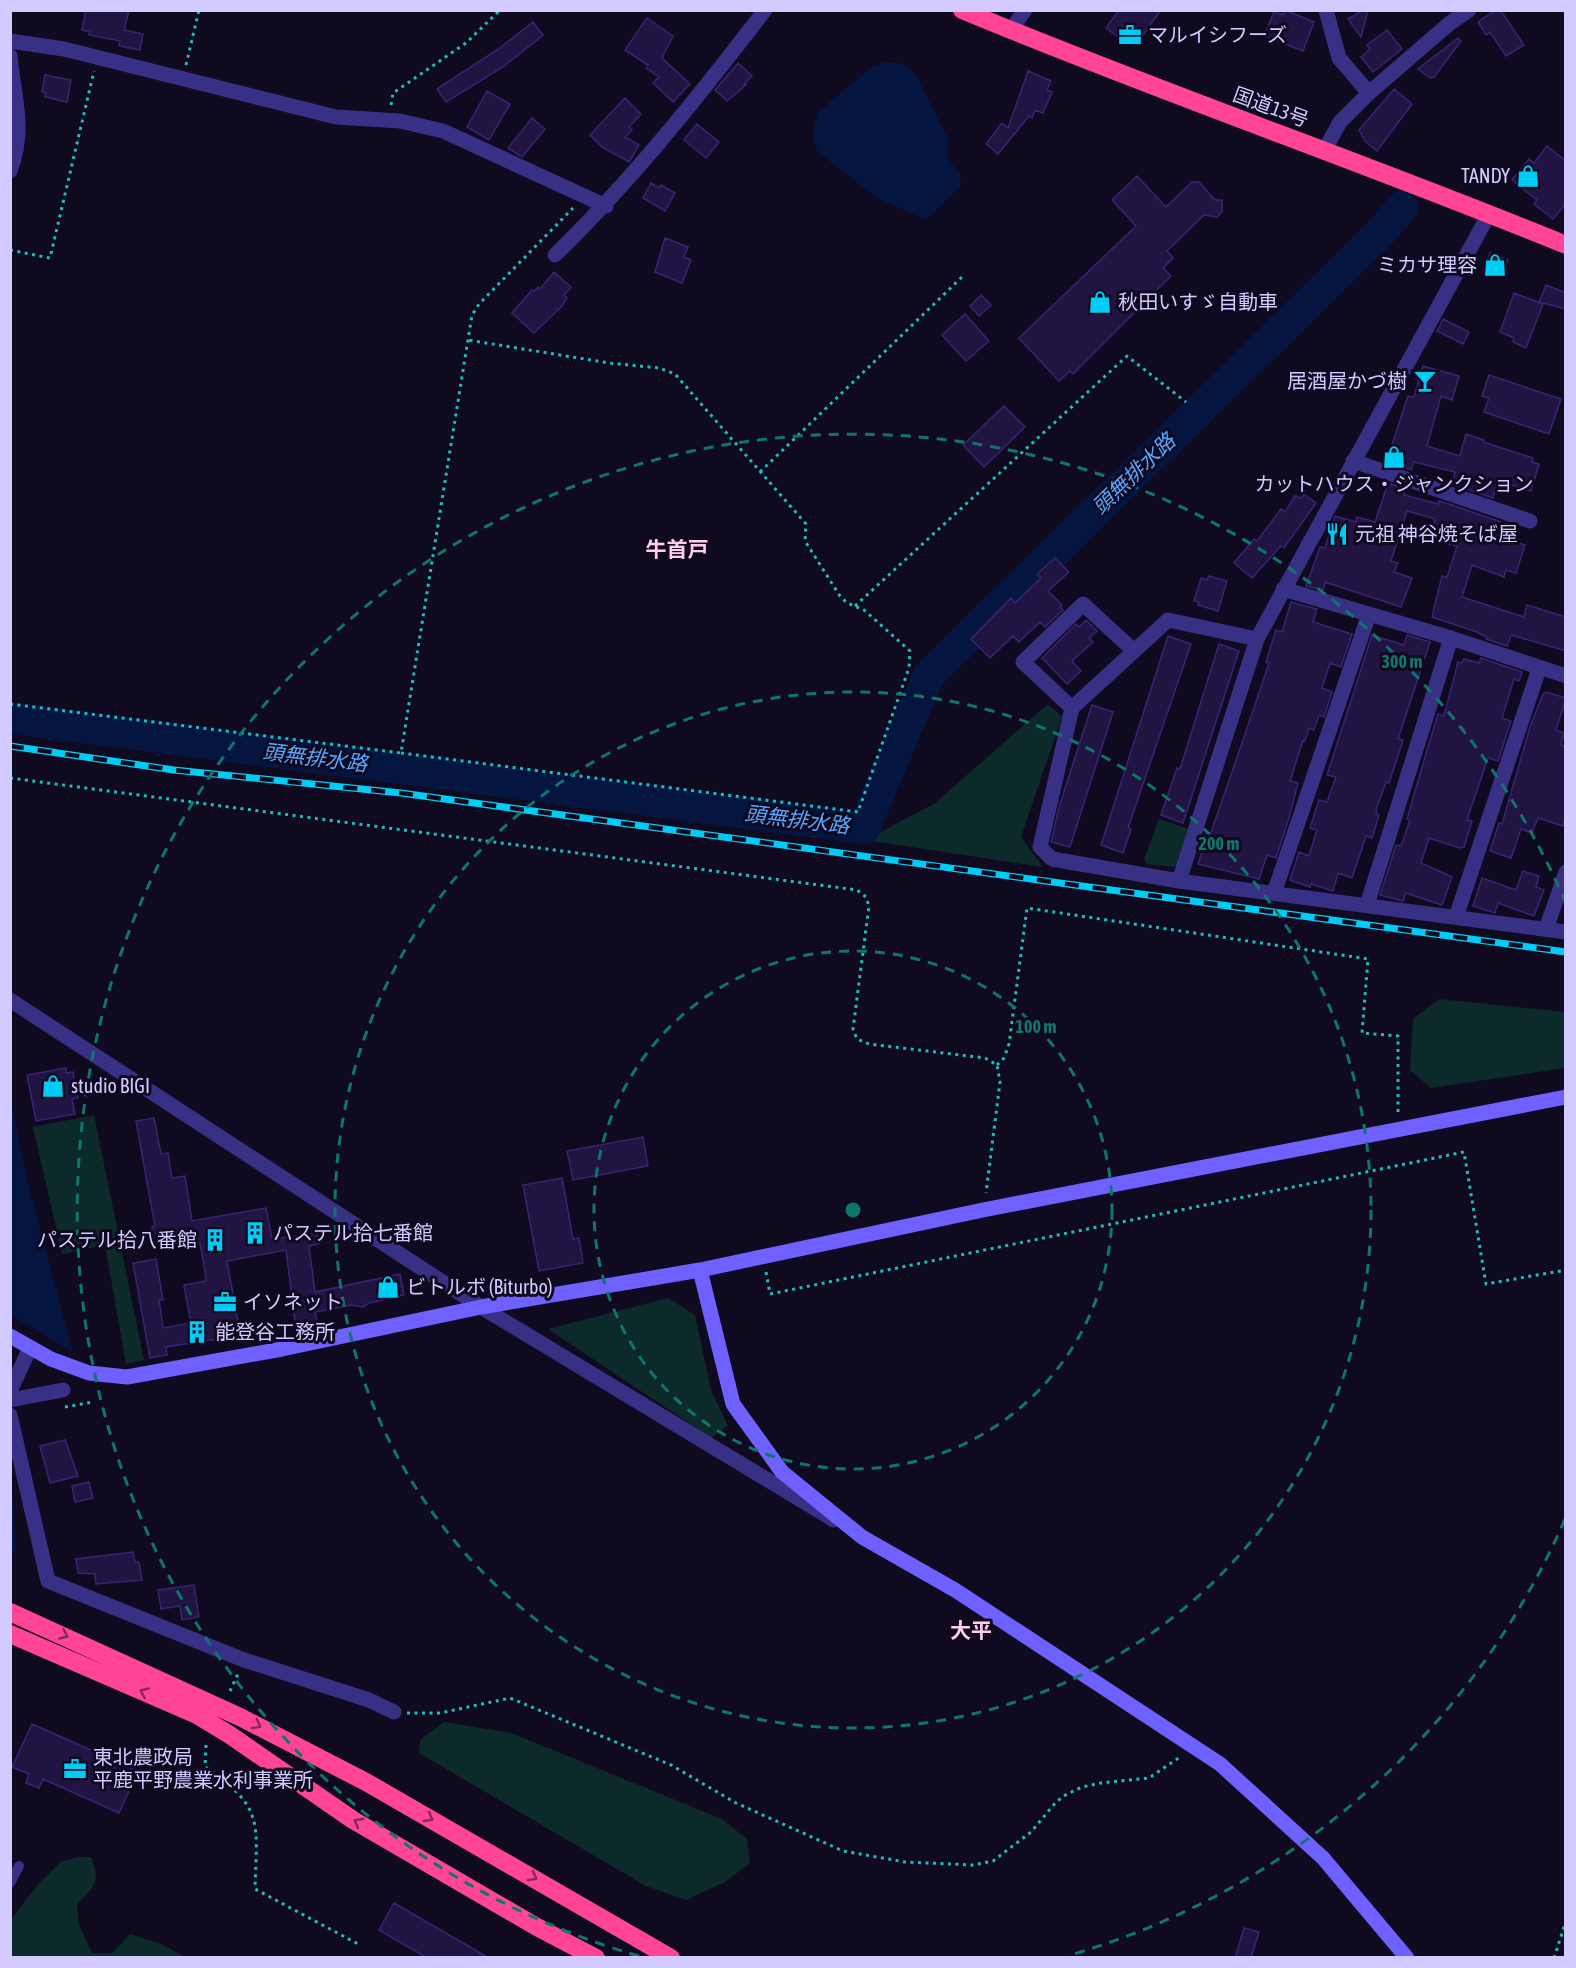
<svg xmlns="http://www.w3.org/2000/svg" width="1576" height="1968" font-family="'Asap Condensed','Noto Sans JP',sans-serif">
	<style>
		.green { fill: #0d2a2b }
		.water { fill: #041640 }
		.lines { fill: none; stroke-linecap: round; stroke-linejoin: round }
		.river { stroke: #041640; stroke-width: 32 }
		.building { fill: #211443; stroke: #382472; stroke-width: 1.5 }
		.path { stroke: #20bdbd; stroke-width: 3; stroke-dasharray: 3 4.5; stroke-linecap: butt }
		.lane { stroke: #383085; stroke-width: 10 }
		.street { stroke: #383085; stroke-width: 15 }
		.secondary { stroke: #6e61ff; stroke-width: 15 }
		.highway { stroke: #ff4593; stroke-width: 18 }
		.rail-casing { stroke: #00cdf5; stroke-width: 7 }
		.rail { stroke: #0f0a20; stroke-width: 4.5; stroke-dasharray: 14; stroke-linecap: butt }
		.oneway { stroke: #87285a }
		.ring { fill: none; stroke: #0f766e; stroke-width: 3; stroke-dasharray: 10 8 }
		.labels { text-anchor: middle; stroke-width: 6; stroke-linejoin: round; paint-order: stroke }
		.poi-label { font-size: 20px; fill: #d3caff; stroke: #0f0a20; text-anchor: start }
		.street-label { font-size: 20px; fill: #d3caff; stroke: #0f0a20 }
		.water-label { font-size: 21px; font-style: italic; fill: #58a7ff; stroke: #0f0a20 }
		.neighbourhood-label { font-size: 21px; font-weight: bold; fill: #ffcce9; stroke: #0f0a20 }
		.centre { fill: #0f766e; stroke: #0f0a20; stroke-width: 3 }
		.ring-label { font-size: 18px; text-anchor: middle; font-weight: bold; fill: #0f766e; stroke: #0f0a20; stroke-width: 6; stroke-linejoin: round; paint-order: stroke }
	</style>
	<rect width="100%" height="100%" fill="#0f0a20"/>
	<path class="green" d="M1048,704L1062,717L1021,837L1043,867L866,840L935,803Z
		M1159,819L1192,830L1180,862L1174,867L1146,864L1144,859Z
		M1439,999L1565,1012V1068L1431,1088L1410,1070L1413,1019Z
		M94,1115L144,1360L126,1364L105,1245L62,1254L33,1127Z
		M668,1298L695,1315L711,1390L728,1426L711,1438L548,1329Z
		M444,1722L511,1733L722,1819L747,1839L750,1863L725,1882L686,1900L646,1886L419,1753L420,1740Z
		M78,1857H91C101,1882 95,1886 77,1904L79,1925L92,1953H112L130,1934L161,1944L185,1957H11V1919L39,1883L61,1862Z"/>
	<path class="water" d="M887,62L904,64L916,75L949,141L947,157L961,176L960,187L926,220L877,198L818,152L812,137L818,112L873,66Z
		M10,1095L26,1176L73,1352L11,1315Z
		M11,1472L16,1550L11,1555H10Z"/>
	<g class="lines">
		<path class="river" d="M10,718L864,828L929,675L1382,231L1402,207"/>
	</g>
	<path class="building" d="M86,10H129L124,30L143,34L140,50L119,46L120,41L89,35L90,32L82,30Z
		M1119,10H1161L1135,46L1131,42L1129,45L1106,28Z
		M1285,10L1314,22L1303,51L1264,36L1274,12L1283,15Z
		M1363,10H1368L1361,37L1348,19Z
		M1496,10H1500L1505,17L1524,45L1506,56L1490,32L1486,35L1478,22Z
		M647,18L673,36L662,58L690,84L673,102L653,83L659,77L646,68L648,65L625,50Z
		M533,22L543,35L503,67L446,102L437,89L497,50Z
		M1387,30L1402,49L1373,72L1361,57L1370,49L1367,45Z
		M1458,38L1461,41L1434,77L1430,78L1418,69Z
		M738,63L752,76L744,84L746,85L727,101L715,90Z
		M1028,71L1051,81L1047,90L1052,92L1043,113L1035,110L1032,118L1029,116L998,154L986,144L1002,123L1008,128Z
		M45,75L71,80L67,102L45,97L46,93L42,92Z
		M1394,89L1412,104L1377,151L1365,141L1359,130Z
		M487,91L510,104L489,140L467,127Z
		M625,98L641,114L629,127L632,130L625,137L639,145L629,162L602,147L590,135Z
		M532,118L545,129L522,157L508,148Z
		M697,124L719,142L706,158L684,140Z
		M1547,146L1566,161V204L1553,219L1534,204L1537,200L1512,180L1529,159L1534,163Z
		M1137,176L1166,207L1192,182H1199L1215,200H1222V212L1217,217L1204,215L1167,251L1173,258L1163,268L1171,276L1073,374L1070,371L1059,381L1019,338L1136,226L1112,200Z
		M651,183L659,188L661,185L675,193L665,211L643,198Z
		M665,238L688,247L684,257L691,260L682,283L655,272Z
		M1490,253L1508,260L1501,277L1483,270Z
		M554,272L571,287L564,295L567,298L562,306L534,333L512,313L532,290L534,291L538,287L540,289Z
		M1546,285L1566,293V309L1539,302Z
		M1514,293L1543,304L1526,348L1513,342L1514,338L1500,332Z
		M981,295L991,305L979,316L970,306Z
		M965,314L989,341L966,361L942,335Z
		M1443,319L1469,332L1463,344L1437,331Z
		M1423,366L1459,376L1452,400L1441,396L1427,446L1460,456L1466,434L1484,440L1483,442L1533,458L1532,462L1539,464L1531,491L1498,481L1493,498L1452,484L1455,472L1414,462L1411,470L1387,460L1408,396L1414,397Z
		M1489,375L1561,399L1549,434L1484,412L1489,398L1482,396Z
		M1004,406L1025,427L984,467L963,445Z
		M1388,483L1406,489L1404,495L1439,504V501L1446,503L1516,527L1511,540L1525,545L1516,573L1506,570L1504,577L1472,565L1462,597L1524,617L1527,605L1566,617V651L1511,635L1507,646L1486,639L1487,637L1477,632L1432,617L1442,576L1447,577L1457,546L1431,540L1435,519L1407,511L1391,561L1398,563L1394,572L1412,578L1401,607L1325,582L1323,590L1306,586L1320,547L1325,548L1335,516L1356,522L1357,517L1375,522Z
		M1304,494L1316,503L1284,548L1281,546L1252,578L1234,563L1254,539L1257,541L1281,509L1285,512L1295,496L1301,498Z
		M1055,558L1069,572L1048,591L1062,605L1060,607L1063,610L1045,627L1040,622L1019,642L1013,636L990,658L971,639L1011,598L1015,603L1041,578L1037,574Z
		M1209,576L1227,581L1218,611L1198,605L1199,602L1194,601L1201,578L1207,580Z
		M1291,602L1317,609L1313,622L1352,634L1341,667L1330,663L1322,688L1332,692L1324,717L1319,715L1314,730L1309,728L1305,741L1303,740L1290,781L1298,783L1289,818L1276,858L1267,855L1259,879L1198,864L1207,837L1209,838L1241,746L1269,663L1266,662L1276,630L1282,632Z
		M1086,620L1097,631L1089,638L1093,642L1072,661L1081,671L1067,684L1042,658L1076,624L1079,627Z
		M1372,635L1404,645L1407,635L1430,642L1398,739L1403,740L1389,783L1386,782L1377,807L1376,814L1379,815L1372,838L1366,836L1352,878L1338,873L1333,891L1311,884L1310,887L1290,880L1299,852L1309,856L1317,830L1310,828L1319,800L1327,802L1336,777L1327,775Z
		M1168,636L1191,644L1128,828L1131,829L1123,853L1101,845Z
		M1219,644L1239,651L1183,823L1161,815L1177,768L1180,769Z
		M1481,658L1522,672L1519,681L1514,679L1502,718L1511,721L1498,761L1488,758L1467,820L1472,821L1464,847L1460,848L1429,838L1421,863L1452,877L1442,905L1406,893L1403,901L1380,895L1396,845L1401,846L1410,820L1407,819L1425,757L1438,714L1444,716L1458,662L1462,663L1464,659L1479,663Z
		M1546,692L1566,698L1556,730L1564,733L1561,745L1566,747V817L1563,826L1538,818L1532,833L1521,829L1511,858L1490,851L1499,823L1502,824L1530,727L1543,694Z
		M1092,705L1113,712L1070,847L1051,842L1059,807Z
		M1523,871L1539,876L1536,887L1544,890L1534,916L1498,903L1495,913L1473,906L1482,878L1516,890Z
		M66,1068V1073L73,1072L78,1098L72,1099L75,1114L36,1121L27,1075Z
		M154,1118L161,1154L168,1153L172,1178L185,1176L192,1221L266,1208L272,1239L317,1233L319,1244L309,1246L315,1292L400,1274L404,1295L369,1303L363,1307L351,1305L315,1312L318,1326L296,1330L286,1250L227,1261L241,1338L217,1342V1339L166,1347L167,1355L150,1358L133,1263L156,1259L163,1300H159L163,1328L191,1323L184,1285L206,1281V1278L200,1243L155,1250L152,1227L155,1226L136,1121Z
		M643,1137L648,1166L573,1180L567,1151Z
		M562,1178L573,1239L579,1238L583,1263L539,1271L523,1185Z
		M65,1440L78,1476L50,1483L40,1446Z
		M89,1482L93,1498L75,1502L72,1486Z
		M133,1552L135,1562H139L142,1580L96,1584L95,1574L78,1573L76,1559Z
		M194,1585L199,1617L182,1620L180,1606L161,1609L158,1590Z
		M32,1724L138,1771L119,1813L43,1779L39,1788L26,1783L29,1774L12,1767Z
		M394,1903L489,1958H427L379,1930Z
		M1244,1928L1259,1932L1251,1958H1235Z"/>
	<g class="lines">
		<path class="path" d="M186,65L199,10
			M391,105L393,93L466,43L500,10
			M10,250L50,258L94,71
			M760,472L962,277
			M855,606L1127,356L1186,402
			M10,704L401,753L472,315L479,304L573,208
			M401,753L858,812L909,668L910,651L864,610L847,603L840,596L805,541L806,524L675,374L659,368L609,363L468,340
			M10,778L857,890L866,897L869,906L853,1029L857,1039L869,1044L985,1058L997,1065L1000,1082L986,1193
			M997,1065L1004,1058L1009,1044L1027,908L1368,959L1362,1033L1398,1036V1114
			M766,1272L770,1294L1464,1152L1486,1284L1566,1270
			M65,1407L93,1402
			M230,1691L238,1674
			M407,1713H440L510,1698L671,1765L736,1803L843,1851L905,1862L973,1865L993,1861L1031,1832L1056,1802L1067,1794L1082,1787L1101,1783L1149,1778L1180,1757
			M206,1745L205,1767C264,1807 257,1822 255,1889L360,1945
			M1554,1958L1566,1921"/>
		<path class="lane" d="M10,1883L19,1866"/>
		<path class="street" d="M1326,10L1339,58L1369,93
			M1010,31L1025,10
			M10,41L64,49L336,117L400,121L443,131L606,206
			M10,56C14,98 26,129 10,171
			M1324,151L1340,122L1369,93L1450,23L1469,10
			M555,255C632,180 699,96 765,10
			M1353,461L1530,521
			M1283,589L1451,638L1566,676
			M1257,639L1168,620L1072,708L1040,847L1052,859L1179,881L1566,932
			M1072,708L1023,662L1083,604L1134,651
			M1179,881L1257,639L1489,214
			M1274,893L1369,614
			M1367,905L1451,638
			M1456,917L1539,669
			M1546,929L1566,872
			M10,1000L481,1307L834,1520
			M10,1391L30,1348
			M10,1400L63,1390
			M10,1415L48,1581L244,1660L369,1700L394,1712"/>
		<path class="secondary" d="M700,1270L733,1404L782,1472L862,1537L955,1590L1220,1764L1323,1858L1407,1958
			M10,1336L51,1359L89,1373L127,1377L282,1349L481,1307L700,1270L983,1210L1566,1097"/>
		<path class="highway" d="M962,10C1161,93 1366,163 1566,245
			M10,1612L240,1717L366,1782L671,1958
			M10,1634L197,1715L230,1735L353,1820L537,1927L596,1958"/>
		<g class="rail-casing">
			<path id="rail" d="M10,746L174,770L401,793L1566,952"/>
		</g>
		<use href="#rail" class="rail"/>
	</g>
	<defs><path id="oneway-chevron" d="M-2-3.5L2.5 0L-2 3.5" fill="none" stroke-width="1.6" stroke-linecap="round" stroke-linejoin="round" transform="scale(1.5)"/></defs>
	<g class="oneway">
		<use href="#oneway-chevron" transform="translate(64 1635) rotate(24)"/>
		<use href="#oneway-chevron" transform="translate(144 1692) rotate(-156)"/>
		<use href="#oneway-chevron" transform="translate(257 1725) rotate(28)"/>
		<use href="#oneway-chevron" transform="translate(429 1818) rotate(30)"/>
		<use href="#oneway-chevron" transform="translate(358 1822) rotate(-149)"/>
		<use href="#oneway-chevron" transform="translate(533 1877) rotate(29)"/>
	</g>
	<g class="ring">
		<circle cx="853" cy="1210" r="259"/>
		<circle cx="853" cy="1210" r="518"/>
		<path d="M1565 1519A776 776 0 0 1 1067 1956M639 1956A776 776 0 1 1 1565 901"/>
	</g>
	<defs>
		<g id="office-bare" transform="scale(1.8)"><path d="M-6-3h4V-5.5h4V-3h4V5H-6ZM-1-4.5V-3h2v-1.5ZM-6 0V1H6V0Z" fill="#00cdf5" stroke="#0f0a20" stroke-width="2.5" paint-order="stroke"/></g>
		<g id="shop-bare" transform="scale(1.8)"><path d="M-5-2.5h2.3a2.7 3.5 0 0 1 5.4 0H5L5.5 6h-11ZM-1.5-2.5h3a1.5 2.3 0 0 0-3 0Z" fill="#00cdf5" stroke="#0f0a20" stroke-width="2.5" paint-order="stroke"/></g>
		<g id="bar-bare" transform="scale(1.8)"><path d="M-6-5H6L.8 .8V4.5H3.5V6h-7V4.5H-.8V.8Z" fill="#00cdf5" stroke="#0f0a20" stroke-width="2.5" paint-order="stroke"/></g>
		<g id="restaurant-bare" transform="scale(1.8)"><path d="M-5-6h1v4h1v-4h1v4h1v-4h1v5L-1.5 .5V6h-2V.5L-5-1ZM5-6V6H3V1.5H1.5Q1.5-4 5-6Z" fill="#00cdf5" stroke="#0f0a20" stroke-width="2.5" paint-order="stroke"/></g>
		<g id="building-bare" transform="scale(1.8)"><path d="M-4-6H4V6H1V3H-1V6H-4ZM-2.5-4.3h1.7v1.8h-1.7ZM.8-4.3h1.7v1.8H.8ZM-2.5-1h1.7V.8h-1.7ZM.8-1h1.7V.8H.8Z" fill="#00cdf5" stroke="#0f0a20" stroke-width="2.5" paint-order="stroke"/></g>
	</defs>
	<g fill-rule="evenodd">
		<use href="#office-bare" x="1130" y="35"/>
		<use href="#shop-bare" x="1528" y="176"/>
		<use href="#shop-bare" x="1495" y="265"/>
		<use href="#shop-bare" x="1100" y="302"/>
		<use href="#bar-bare" x="1425" y="381"/>
		<use href="#shop-bare" x="1394" y="457"/>
		<use href="#restaurant-bare" x="1337" y="534"/>
		<use href="#shop-bare" x="53" y="1086"/>
		<use href="#building-bare" x="255" y="1233"/>
		<use href="#building-bare" x="215" y="1240"/>
		<use href="#shop-bare" x="388" y="1287"/>
		<use href="#office-bare" x="225" y="1302"/>
		<use href="#building-bare" x="197" y="1332"/>
		<use href="#office-bare" x="75" y="1769"/>
	</g>
	<g class="labels">
		<g class="poi-label">
			<text x="1148" y="42">マルイシフーズ</text>
			<text x="1510" y="183" text-anchor="end">TANDY</text>
			<text x="1477" y="272" text-anchor="end">ミカサ理容</text>
			<text x="1118" y="309">秋田いすゞ自動車</text>
			<text x="1407" y="388" text-anchor="end">居酒屋かづ樹</text>
			<text x="1394" y="491" text-anchor="middle">カットハウス・ジャンクション</text>
			<text x="1355" y="541">元祖 神谷焼そば屋</text>
			<text x="71" y="1093">studio BIGI</text>
			<text x="273" y="1240">パステル拾七番館</text>
			<text x="197" y="1247" text-anchor="end">パステル拾八番館</text>
			<text x="406" y="1294">ビトルボ (Biturbo)</text>
			<text x="243" y="1309">イソネット</text>
			<text x="215" y="1339">能登谷工務所</text>
			<text x="93" y="1764">東北農政局<tspan x="93" dy="23">平鹿平野農業水利事業所</tspan></text>
		</g>
		<g class="street-label">
			<text transform="translate(1271 107) rotate(20)" y="7">国道13号</text>
		</g>
		<g class="water-label">
			<text transform="translate(1134 474) rotate(-44)" y="7">頭無排水路</text>
			<text transform="translate(315 758) rotate(7)" y="7">頭無排水路</text>
			<text transform="translate(797 820) rotate(7)" y="7">頭無排水路</text>
		</g>
		<g class="neighbourhood-label">
			<text x="677" y="557">牛首戸</text>
			<text x="971" y="1638">大平</text>
		</g>
	</g>
	<circle cx="853" cy="1210" r="9" class="centre"/>
	<g class="ring-label">
		<text x="1402" y="668">300 m</text>
		<text x="1219" y="850">200 m</text>
		<text x="1036" y="1033">100 m</text>
	</g>
	<rect width="1576" height="1968" fill="none" stroke="#d3caff" stroke-width="24"/>
</svg>
